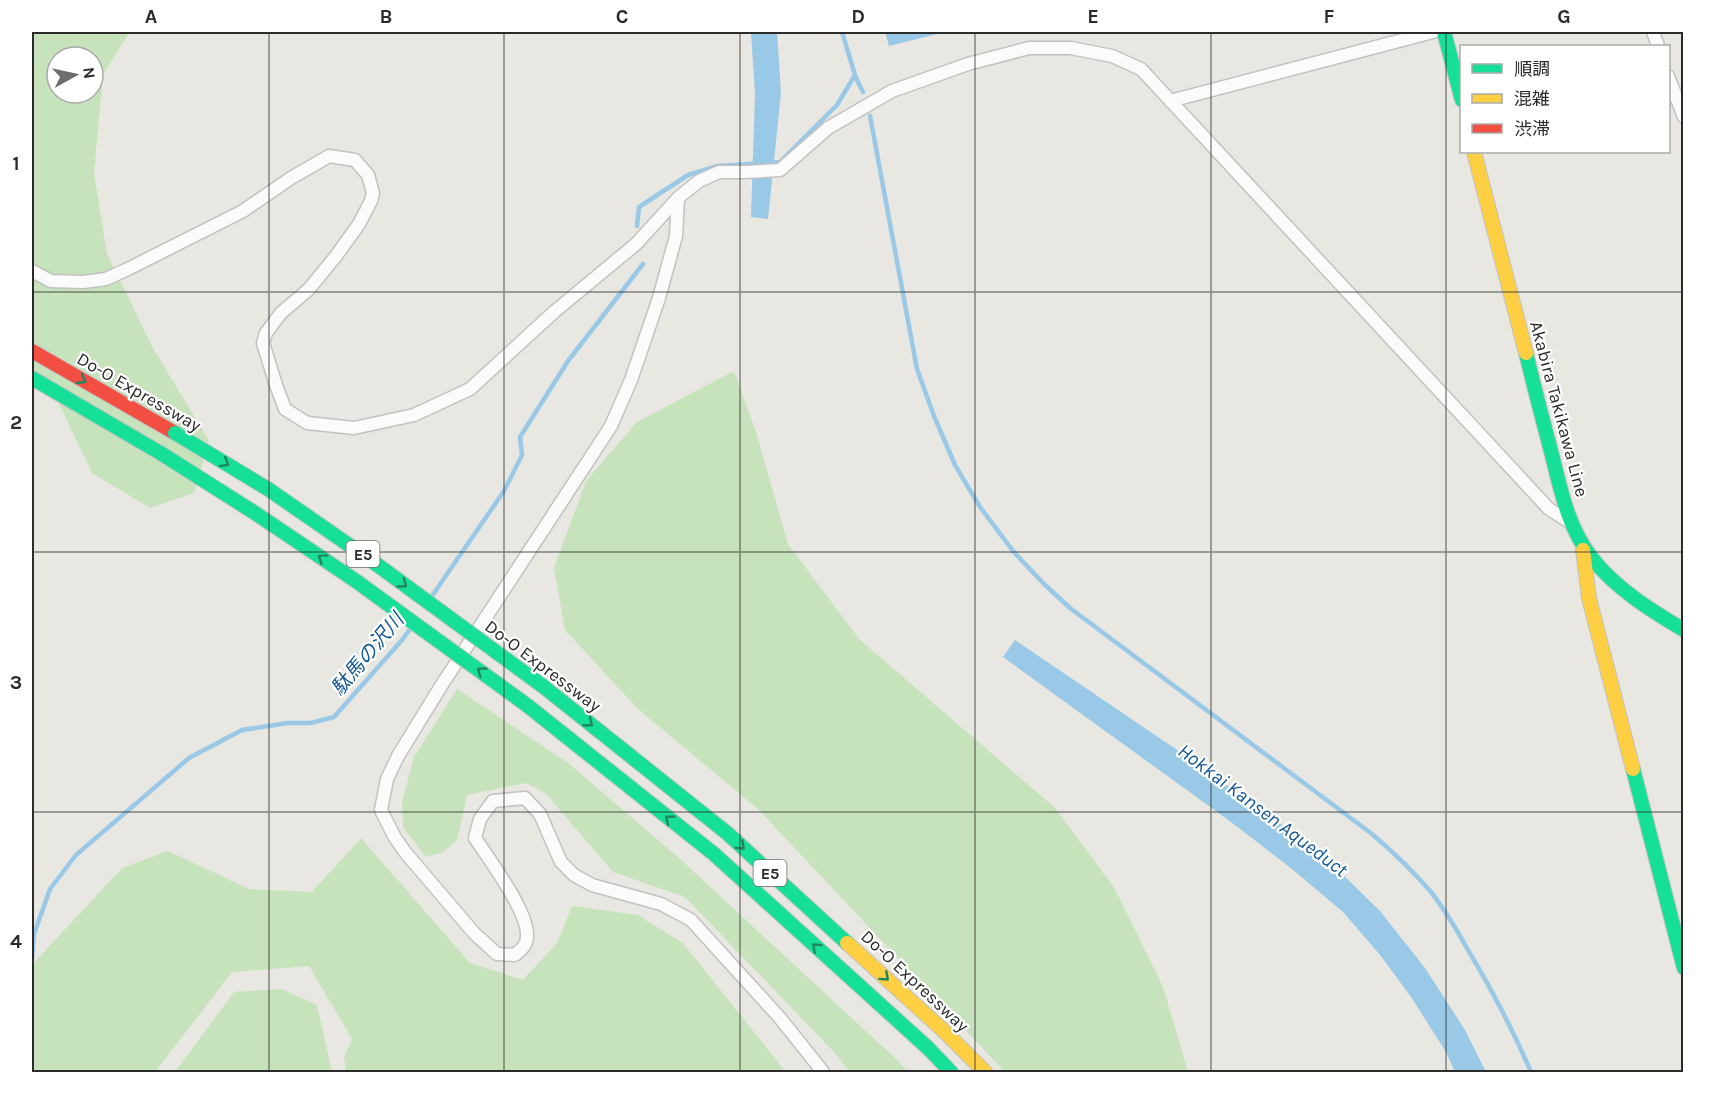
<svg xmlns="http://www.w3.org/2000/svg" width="1715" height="1104" font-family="Karla,'Noto Sans JP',sans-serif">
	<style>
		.green { fill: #c7e3bc; fill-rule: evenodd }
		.water { fill: #99c9e6 }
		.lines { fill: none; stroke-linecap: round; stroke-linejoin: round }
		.stream { stroke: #99c9e6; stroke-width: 4.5 }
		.street-casing { stroke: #c2c2c2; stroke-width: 15 }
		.fast-casing { stroke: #c2c2c2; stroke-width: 16 }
		.slow-casing { stroke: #c2c2c2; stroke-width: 16 }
		.jam-casing { stroke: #c2c2c2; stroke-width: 16 }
		.street { stroke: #fcfbfb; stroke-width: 12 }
		.fast { stroke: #16e098; stroke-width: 14 }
		.slow { stroke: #ffcf43; stroke-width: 14 }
		.jam { stroke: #f24e42; stroke-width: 14 }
		.fast-bridge-casing { stroke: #c5c4c2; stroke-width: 16; stroke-linecap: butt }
		.fast-bridge { stroke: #16e098; stroke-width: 14 }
		.oneway { stroke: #208662 }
		.grid { fill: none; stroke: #2b2b2b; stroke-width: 1.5; stroke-opacity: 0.55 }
		.labels { text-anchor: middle; stroke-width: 4.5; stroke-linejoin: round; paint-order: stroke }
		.shield { fill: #fff; stroke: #6b6b6b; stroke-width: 1.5 }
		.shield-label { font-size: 16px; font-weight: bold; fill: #2b2b2b }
		.street-label { font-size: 18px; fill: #2b2b2b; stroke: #fff }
		.water-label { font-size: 20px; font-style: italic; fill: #155995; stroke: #fff }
		.neatline { fill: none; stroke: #2b2b2b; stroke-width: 2 }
		.grid-label { font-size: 20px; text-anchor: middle; font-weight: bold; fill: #2b2b2b }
	</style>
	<rect width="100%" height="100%" fill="#e8e7e2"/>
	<path class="green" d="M32,32H130L103,74L94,173L107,254L153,348L209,441L194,493L150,508L92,473L50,385L32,367ZM57,57H93V93H57Z
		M734,371L756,432L788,544L859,639L1055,808L1115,889L1163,987L1188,1072H1005L758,809L638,709L565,630L554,568L586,481L637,422Z
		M457,689L568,763L679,858L896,1059L908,1072H850L833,1051L685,897L613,872L545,793L526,783L467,795L457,840L443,852L426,857L403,827L402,802L414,757Z
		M361,838L470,963L523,980L557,943L572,906L638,915L683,943L786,1072H346L344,1058L352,1039L309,966L232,972L155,1072H32V965L122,868L168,851L249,889L312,892Z
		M281,989L317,1005L332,1072H175L234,992Z"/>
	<path class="water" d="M751,32H777L781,93L768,219L751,217L755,94Z
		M885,32H945L889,46Z
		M1015,640L1189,758L1285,827L1332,864L1380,911L1425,968L1465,1030L1486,1072H1455L1446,1052L1411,997L1381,956L1343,912L1292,869L1231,822L1003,657Z"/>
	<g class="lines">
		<path class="stream" d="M855,76L863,92
			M870,116L917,369L934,416L955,465L980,507L1013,551L1044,584L1070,608L1372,834C1393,852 1413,871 1431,892C1445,910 1457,930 1468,950C1492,990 1513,1030 1531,1072
			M637,226L639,207L688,175L718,166L780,162L837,105L855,75L842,32
			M432,596L504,491L522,455L520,437L568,361L643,264
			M32,958L34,934L50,889L76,855L189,758L242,730L288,723H311L334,717L402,640L411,628"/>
		<g class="street-casing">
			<path id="street" d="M1653,32L1658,46
				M1668,76L1684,117
				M1170,101L1433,32
				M678,198L676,236L659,298L631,380L611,426L441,686L398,756L387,779L381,810L394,836L405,852L474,933L497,954L515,955C522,949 527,945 527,936C529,913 489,859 475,838L480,819L493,801L525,798L540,814L561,862L574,875L592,885L661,904L691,920L780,1018L823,1072
				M32,271L51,281L83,282L106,279L130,268L243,211L291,178L329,156L355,160L368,175L373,193L371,201L359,224L336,256L309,289L281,313L266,333L263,343L276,385L285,409L307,423L354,428L414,415L470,389L554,312L636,244L678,198L699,181L719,172H745L780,170L828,128L892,91L968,64L1029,48H1071L1112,56L1141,69L1549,509L1571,523"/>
		</g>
		<g class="fast-casing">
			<path id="fast" d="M1444,32L1462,100
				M1526,353C1534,387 1543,421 1552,455C1561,491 1568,527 1591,557C1615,588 1650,610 1684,630
				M32,378L162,454
				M544,687L727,833L847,943
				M528,706L714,854L928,1048L951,1072
				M1633,769L1684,968"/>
		</g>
		<g class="slow-casing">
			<path id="slow" d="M1474,152L1526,353
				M1583,550L1589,598L1633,769
				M847,943L944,1031L985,1072"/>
		</g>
		<g class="jam-casing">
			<path id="jam" d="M32,351L175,433"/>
		</g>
		<use href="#street" class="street"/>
		<use href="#fast" class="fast"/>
		<use href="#slow" class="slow"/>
		<use href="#jam" class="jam"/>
		<g class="fast-bridge-casing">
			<path id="fast-bridge" d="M175,433L268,489L372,561L544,687
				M162,454L255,513L356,581L528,706"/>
		</g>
		<use href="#fast-bridge" class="fast-bridge"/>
	</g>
	<defs><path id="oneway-chevron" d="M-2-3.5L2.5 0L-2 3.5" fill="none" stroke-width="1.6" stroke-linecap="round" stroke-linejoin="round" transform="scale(1.5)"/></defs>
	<g class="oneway">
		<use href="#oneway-chevron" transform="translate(82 380) rotate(30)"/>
		<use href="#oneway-chevron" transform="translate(225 463) rotate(31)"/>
		<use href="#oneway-chevron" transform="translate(322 558) rotate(-146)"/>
		<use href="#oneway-chevron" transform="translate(403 584) rotate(36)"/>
		<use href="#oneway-chevron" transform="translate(481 671) rotate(-144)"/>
		<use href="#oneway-chevron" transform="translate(589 723) rotate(39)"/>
		<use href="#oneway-chevron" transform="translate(669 819) rotate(-141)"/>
		<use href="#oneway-chevron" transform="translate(741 846) rotate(42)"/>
		<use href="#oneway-chevron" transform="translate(816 947) rotate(-138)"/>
		<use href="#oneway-chevron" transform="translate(885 977) rotate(42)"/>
	</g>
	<path class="grid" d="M269,32V1072M504,32V1072M740,32V1072M975,32V1072M1211,32V1072M1446,32V1072M32,292H1684M32,552H1684M32,812H1684"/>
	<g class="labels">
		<g class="shield">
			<rect x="346.5" y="541" width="33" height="26" rx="4.5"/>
			<rect x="753.5" y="860" width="33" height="26" rx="4.5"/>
		</g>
		<g class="shield-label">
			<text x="363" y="560">E5</text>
			<text x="770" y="879">E5</text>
		</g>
		<g class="street-label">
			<text transform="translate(139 392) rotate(30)" y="6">Do-O Expressway</text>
			<text transform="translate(1559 409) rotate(75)" y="6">Akabira Takikawa Line</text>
			<text transform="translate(543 666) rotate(37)" y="6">Do-O Expressway</text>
			<text transform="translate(915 981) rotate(43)" y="6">Do-O Expressway</text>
		</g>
		<g class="water-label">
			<text transform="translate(367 654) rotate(-50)" y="7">駄馬の沢川</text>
			<text transform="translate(1263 810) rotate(37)" y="7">Hokkai Kansen Aqueduct</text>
		</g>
	</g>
	<rect width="1715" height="1104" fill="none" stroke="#ffffff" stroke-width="66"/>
	<rect x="1460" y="45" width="210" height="108" fill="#ffffff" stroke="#aaaaaa" stroke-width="1.5"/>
	<rect x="1472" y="64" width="30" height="9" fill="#16e098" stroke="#aaaaaa" stroke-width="1.5"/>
	<text x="1514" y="75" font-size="18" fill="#2b2b2b">順調</text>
	<rect x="1472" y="94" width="30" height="9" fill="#ffcf43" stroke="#aaaaaa" stroke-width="1.5"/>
	<text x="1514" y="105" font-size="18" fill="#2b2b2b">混雑</text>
	<rect x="1472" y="124" width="30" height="9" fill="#f24e42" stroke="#aaaaaa" stroke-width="1.5"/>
	<text x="1514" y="135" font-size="18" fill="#2b2b2b">渋滞</text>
	<g transform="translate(75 75) rotate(82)"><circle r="28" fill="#ffffff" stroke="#aaaaaa" stroke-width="1.5"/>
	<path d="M0-4.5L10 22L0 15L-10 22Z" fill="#6d6d6b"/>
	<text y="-9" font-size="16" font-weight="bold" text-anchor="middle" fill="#2b2b2b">N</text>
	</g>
	<rect x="33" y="33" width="1649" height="1038" class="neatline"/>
	<g class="grid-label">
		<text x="151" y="23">A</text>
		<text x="386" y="23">B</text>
		<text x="622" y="23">C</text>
		<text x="858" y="23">D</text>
		<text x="1093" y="23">E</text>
		<text x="1329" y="23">F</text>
		<text x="1564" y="23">G</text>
		<text x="16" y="170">1</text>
		<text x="16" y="429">2</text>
		<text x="16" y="689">3</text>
		<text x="16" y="948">4</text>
	</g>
</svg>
